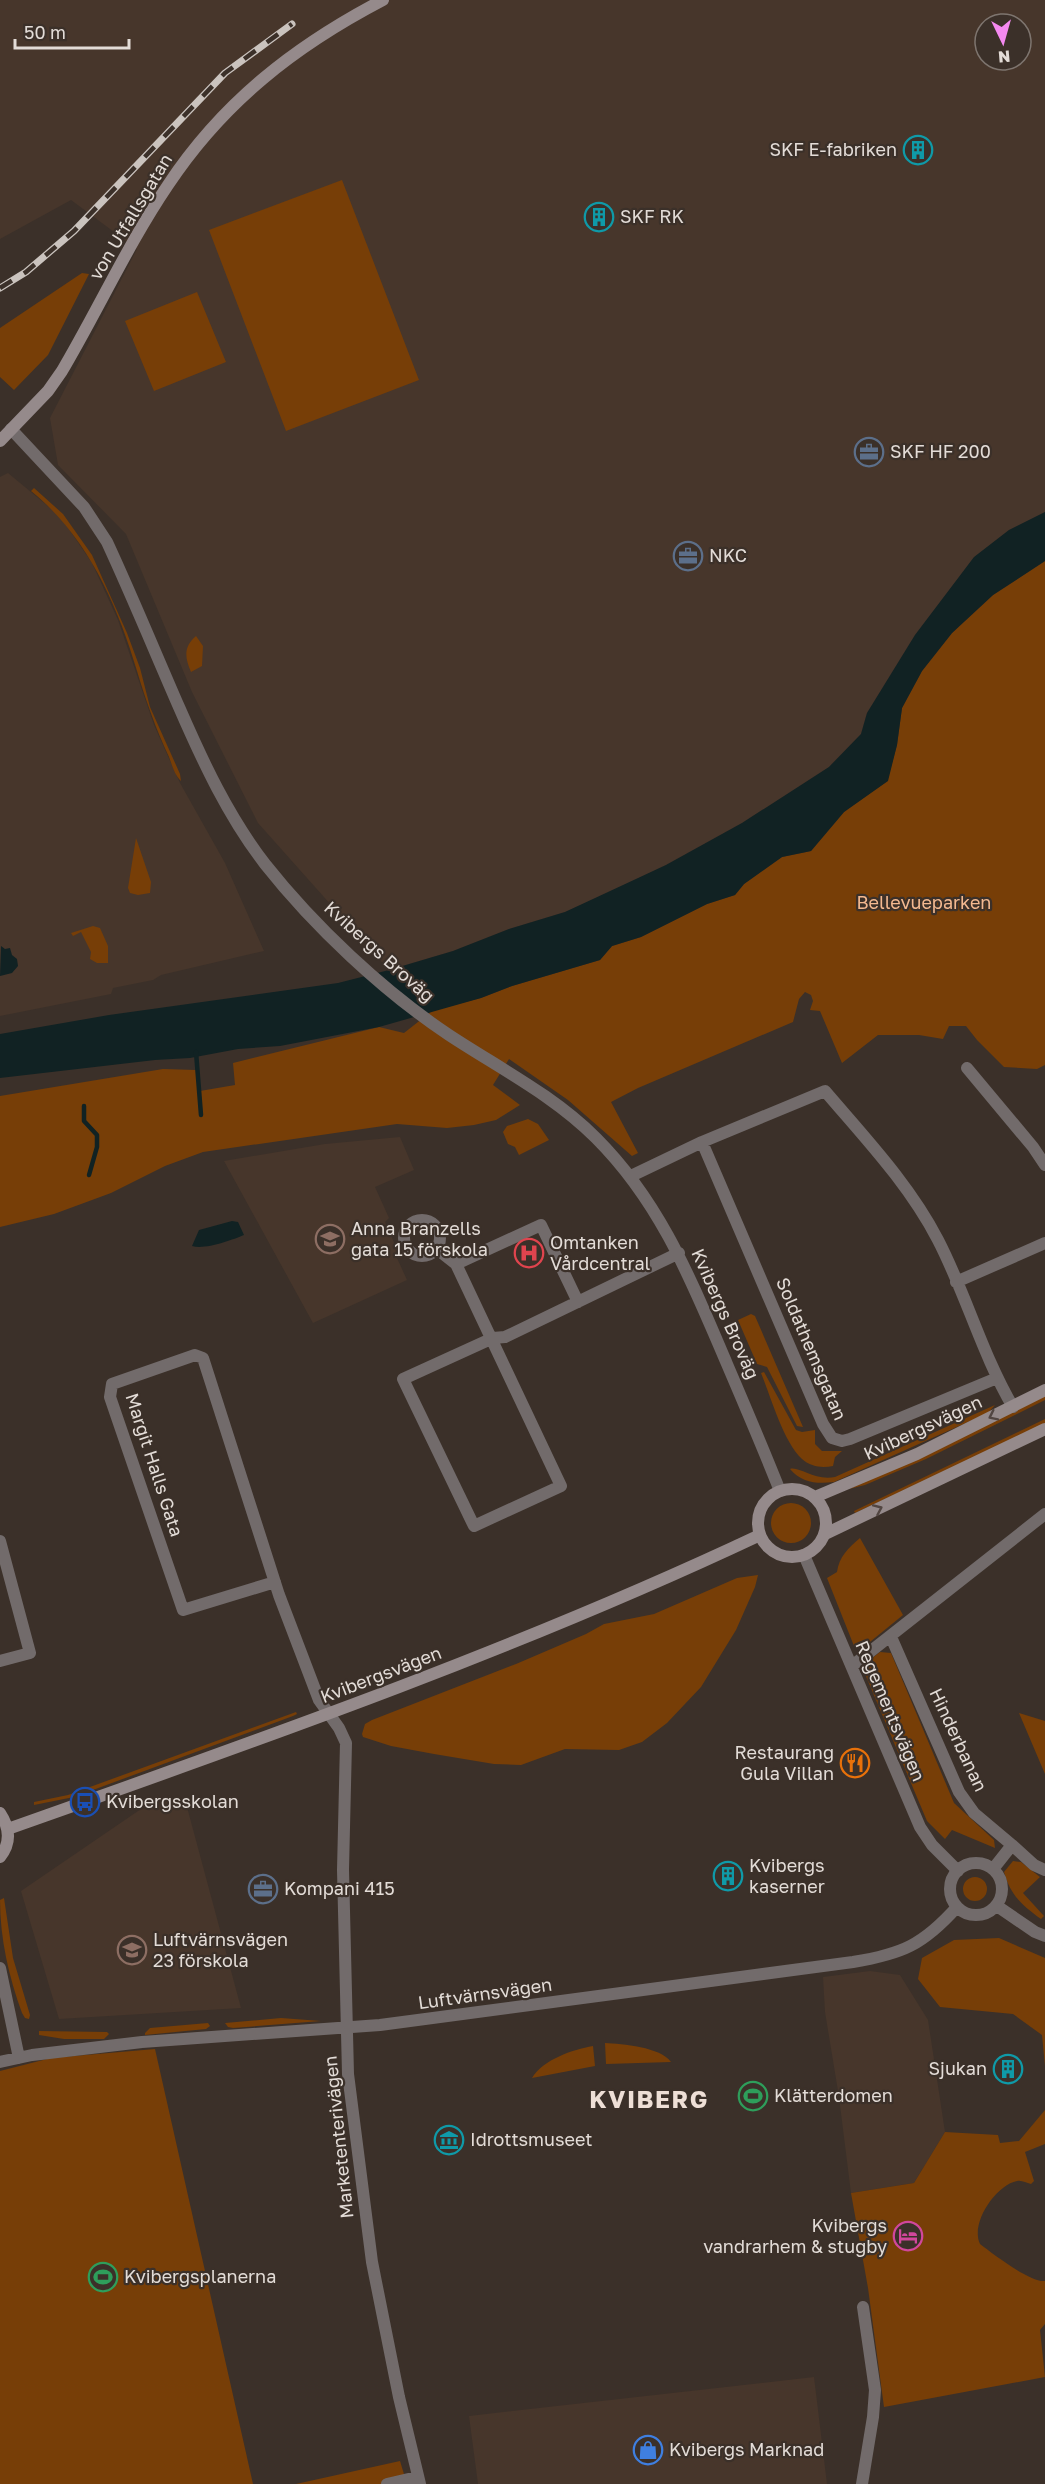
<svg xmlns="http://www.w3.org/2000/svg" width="1045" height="2484" font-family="'Golos Text',sans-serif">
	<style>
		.built { fill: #47362b; fill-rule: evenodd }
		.green { fill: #773e07 }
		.water { fill: #112223 }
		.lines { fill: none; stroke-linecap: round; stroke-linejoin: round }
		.stream { stroke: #112223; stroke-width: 4.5 }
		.street { stroke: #726b6b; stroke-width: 12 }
		.secondary { stroke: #958a8b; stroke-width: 12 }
		.rail-casing { stroke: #cac3be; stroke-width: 7 }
		.rail { stroke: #3b3029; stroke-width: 4.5; stroke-dasharray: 14; stroke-linecap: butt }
		.oneway { stroke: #524642 }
		.labels { text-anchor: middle; stroke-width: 4.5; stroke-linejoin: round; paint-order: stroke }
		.poi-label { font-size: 18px; fill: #e3dcd7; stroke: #3b3029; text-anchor: start }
		.street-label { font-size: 18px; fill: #e3dcd7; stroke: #3b3029 }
		.park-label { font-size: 18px; fill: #f4b990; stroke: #3b3029 }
		.district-label { font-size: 24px; font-weight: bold; letter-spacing: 1.5px; fill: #eedfd6; stroke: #3b3029 }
	</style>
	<rect width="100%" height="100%" fill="#3b3029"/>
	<path class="built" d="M0,0H1045V512L1009,530L974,558L915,635L867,713L861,734L829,767L742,823L666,865L604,895L565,912L509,929L453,951L389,970L258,823L192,692L126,534L58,465L50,418L137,249L71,200L0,239ZM985,24H1021V60H985Z
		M8,473L60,516L92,563L118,620L154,725L180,783L225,863L264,951L161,975L153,980L113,988L111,994L0,1016V477Z
		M400,1137L414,1170L375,1187L389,1218L385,1222L400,1256L397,1258L407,1280L313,1323L224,1161L325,1144Z
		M172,1798L187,1807L241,2008L59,2019L21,1891L141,1809Z
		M870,1971L900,1975L928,2020L945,2132L914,2183L851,2193L839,2097L825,2012L823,1977Z
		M814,2377L827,2484H478L469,2416Z"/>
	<path class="green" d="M342,180L419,380L286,431L209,230Z
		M82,273L89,274L48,355L14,390L0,377V328Z
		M197,292L226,362L154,391L125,321Z
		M34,488L63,514L92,555L127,633L140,668L150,707L180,774L181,781C175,776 172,765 169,757C156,729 146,701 137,671C117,604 87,536 31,491Z
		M1045,561V1065L1037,1069L1004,1067L977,1040L966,1026H949L943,1039L919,1035H878L842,1063L820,1011L810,1010L813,1001L811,995L805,992L799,999L793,1022L638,1088L611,1102L638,1153L632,1156L568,1100L509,1059L493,1085L520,1105L496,1120L474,1125L447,1128L397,1124L203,1152L165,1166L111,1193L54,1214L0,1227V1096L163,1069L196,1070L200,1091L235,1085L233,1063L379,1027L404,1033L432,1011L442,1008L481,998L512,986L600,960L612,946L641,937L707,904L735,895L744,884L782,857L811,851L844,812L887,781L897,745L902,708L922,671L952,633L993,595Z
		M196,636L203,646L202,666L191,672C185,658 183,647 196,636Z
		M136,838L151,882L150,893L138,895L130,893L128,888Z
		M93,926L100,928L108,946V963H97L90,959L91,952L81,932L73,936L71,933Z
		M528,1119L538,1124L549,1140L519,1155L515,1147L508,1144L503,1132L507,1126Z
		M751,1314L755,1316L803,1427L797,1426L767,1367L757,1364L738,1320Z
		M764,1372L796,1430L802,1432L815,1430V1444L822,1451H842L835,1457L833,1466C822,1468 811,1467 802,1459C783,1441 771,1397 761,1373Z
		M1045,1395V1400L926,1459L865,1485L849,1489Z
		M995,1405L988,1413L834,1482C817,1484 802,1483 790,1469C799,1466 814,1481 835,1477Z
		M1045,1419V1425L855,1513L854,1511Z
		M771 1523a20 20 0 1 1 40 0a20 20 0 1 1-40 0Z
		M860,1538L903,1615L865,1646H854L827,1578L837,1572C839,1557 848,1548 860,1538Z
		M758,1575L755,1587L736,1630L701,1687L667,1723L642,1742L619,1750L565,1749L521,1765L494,1764L434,1754L391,1746L363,1737L362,1734L365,1724L372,1720L516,1664L586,1634L604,1624L654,1614L737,1578Z
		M880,1652L891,1653L954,1803L994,1840L995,1848L952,1830L945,1839L927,1821L865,1674L863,1665Z
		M296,1712L297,1714L293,1716L74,1797L34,1805V1802L68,1795Z
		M1019,1713L1045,1721V1774Z
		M1013,1861L1021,1862L1040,1877L1023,1893L1044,1916L1041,1919C1021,1904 1011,1896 1004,1872Z
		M963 1889a12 12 0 1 1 24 0a12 12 0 1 1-24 0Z
		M4,1898L13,1958L30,2015L29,2019L25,2018L22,2013C9,1977 0,1939 0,1900Z
		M999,1938L1045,1958V2066L1042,2035L1013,2014L940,2007L918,1979L922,1958L954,1940Z
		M281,2018L321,2021L233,2028L228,2027L225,2023Z
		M208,2023L210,2026L206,2029L145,2035V2033L150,2028Z
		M39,2031L107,2032L109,2034L104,2039H64L39,2035Z
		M605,2043C622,2044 661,2047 671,2062L606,2064Z
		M593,2046L595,2066L532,2078C544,2059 572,2050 593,2046Z
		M155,2049L253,2484H0V2071L51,2058Z
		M1045,2110V2144L1025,2152L1034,2181L1031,2184C1026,2183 1022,2180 1017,2181C996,2185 970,2223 980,2244C993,2254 1031,2283 1045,2281V2324L1040,2330L1045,2377L884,2407L868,2288L851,2193L914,2183L945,2132L998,2135L1000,2143L1019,2141Z
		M400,2461L407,2484H296Z"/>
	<path class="water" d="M1045,512V561L993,595L952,633L922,671L902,708L897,745L888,781L844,812L811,851L782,857L744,884L735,895L707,904L641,937L612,946L600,960L512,986L481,998L379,1027L280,1046L238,1049L190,1058L155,1060L0,1078V1034L109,1015L338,983L389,970L453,951L509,929L565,912L666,865L742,823L829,767L861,734L867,713L915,635L974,557L1009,530Z
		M1,946L5,949L10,948L12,955L17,959L18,966L12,973L0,976Z
		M232,1221L238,1222L244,1235C232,1240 205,1250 192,1246L199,1230Z"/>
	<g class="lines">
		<path class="stream" d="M196,1052L201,1115
			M84,1106V1121L97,1135V1147L89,1175"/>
		<path class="street" d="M11,429L84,507L107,542C132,596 155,652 179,707C203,762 228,816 265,864C314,926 383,991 449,1035C499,1068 553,1095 596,1138C661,1203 691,1280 727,1364C745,1406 763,1448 780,1491
			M967,1068L1033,1147L1045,1165
			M702,1142L823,1424L832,1438L842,1441L850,1439L997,1378
			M631,1176L702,1142L825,1091C865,1138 909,1184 938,1240C966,1294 982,1354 1013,1407
			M404 1238a18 18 0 1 1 36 0a18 18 0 1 1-36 0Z
			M437,1249L456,1264L561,1486L474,1526L403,1379L493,1338L505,1337L679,1253
			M456,1264L541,1225L578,1302
			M956,1282L1045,1243
			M0,1541L30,1653L0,1661
			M804,1555L920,1827L932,1845L958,1871
			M275,1582L183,1610L110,1397L112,1384L195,1355L203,1358L279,1595L319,1700L339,1728L346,1743L343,1870L348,2074L372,2262L399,2397L420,2484
			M891,1637L959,1792L974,1813L1012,1845
			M852,1666L1045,1514
			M950 1889a26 26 0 1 1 52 0a26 26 0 1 1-52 0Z
			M993,1869L1012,1845L1034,1865L1045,1870
			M997,1906L1035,1932L1045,1936
			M0,1968L19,2058
			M0,2062L32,2055L142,2042L380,2025L853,1962C902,1954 923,1945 957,1907
			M387,2484L417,2477
			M862,2484L873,2417L875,2390L863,2307"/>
		<path class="secondary" d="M0,441L48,391L62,371C98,310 128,244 168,185C223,102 295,46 383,0
			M758 1523a34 34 0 1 1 68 0a34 34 0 1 1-68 0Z
			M815,1497L917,1454L1045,1390
			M825,1534L1045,1429
			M0,1813C10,1828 11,1843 0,1857
			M8,1829C262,1739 516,1650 760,1535"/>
		<g class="rail-casing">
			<path id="rail" d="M0,288L26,272L74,231L225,73L292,24"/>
		</g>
		<use href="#rail" class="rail"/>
	</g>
	<defs><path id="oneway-chevron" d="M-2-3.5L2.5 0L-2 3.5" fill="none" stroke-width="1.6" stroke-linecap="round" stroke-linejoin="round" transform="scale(1.5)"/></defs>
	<g class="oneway">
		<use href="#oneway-chevron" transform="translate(993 1416) rotate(154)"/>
		<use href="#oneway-chevron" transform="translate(878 1509) rotate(-24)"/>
	</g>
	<defs>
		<g id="building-ring" transform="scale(1.5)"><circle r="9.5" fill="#3b3029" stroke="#0f9aa8" stroke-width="1.5"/><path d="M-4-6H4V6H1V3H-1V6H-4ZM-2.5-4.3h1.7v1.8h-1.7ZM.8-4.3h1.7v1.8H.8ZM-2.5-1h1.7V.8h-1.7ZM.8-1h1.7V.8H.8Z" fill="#0f9aa8"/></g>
		<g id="office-ring" transform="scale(1.5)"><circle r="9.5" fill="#3b3029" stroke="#5c6f8a" stroke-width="1.5"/><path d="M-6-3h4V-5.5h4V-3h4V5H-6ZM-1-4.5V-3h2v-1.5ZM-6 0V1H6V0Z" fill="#5c6f8a"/></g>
		<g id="school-ring" transform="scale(1.5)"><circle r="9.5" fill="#3b3029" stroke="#8d6e63" stroke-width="1.5"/><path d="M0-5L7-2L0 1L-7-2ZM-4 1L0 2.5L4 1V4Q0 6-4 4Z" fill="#8d6e63"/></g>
		<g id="hospital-ring" transform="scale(1.5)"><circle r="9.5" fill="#3b3029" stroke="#e0444e" stroke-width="1.5"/><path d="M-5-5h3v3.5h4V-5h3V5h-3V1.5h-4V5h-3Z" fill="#e0444e"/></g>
		<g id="restaurant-ring" transform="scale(1.5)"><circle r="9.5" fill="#3b3029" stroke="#e8710a" stroke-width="1.5"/><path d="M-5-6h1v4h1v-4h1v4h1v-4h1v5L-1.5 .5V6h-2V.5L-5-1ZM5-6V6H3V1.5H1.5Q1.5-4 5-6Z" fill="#e8710a"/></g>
		<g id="bus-ring" transform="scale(1.5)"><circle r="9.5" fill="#3b3029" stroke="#1a4fb4" stroke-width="1.5"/><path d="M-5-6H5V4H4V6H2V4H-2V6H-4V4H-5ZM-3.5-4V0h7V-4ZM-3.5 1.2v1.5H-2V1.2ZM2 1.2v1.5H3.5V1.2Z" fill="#1a4fb4"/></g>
		<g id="stadium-ring" transform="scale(1.5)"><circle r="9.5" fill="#3b3029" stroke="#2e9e5b" stroke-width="1.5"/><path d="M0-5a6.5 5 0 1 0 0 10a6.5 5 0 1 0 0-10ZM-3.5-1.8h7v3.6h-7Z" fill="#2e9e5b"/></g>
		<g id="museum-ring" transform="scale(1.5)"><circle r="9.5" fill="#3b3029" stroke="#0f9aa8" stroke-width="1.5"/><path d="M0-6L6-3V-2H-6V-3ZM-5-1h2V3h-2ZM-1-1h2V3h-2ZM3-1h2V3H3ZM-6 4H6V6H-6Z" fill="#0f9aa8"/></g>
		<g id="hotel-ring" transform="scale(1.5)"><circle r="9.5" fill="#3b3029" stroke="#d1479c" stroke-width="1.5"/><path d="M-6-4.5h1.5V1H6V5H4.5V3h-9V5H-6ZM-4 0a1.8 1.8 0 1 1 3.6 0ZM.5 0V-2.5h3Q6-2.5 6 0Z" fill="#d1479c"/></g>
		<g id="shop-ring" transform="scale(1.5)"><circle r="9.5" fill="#3b3029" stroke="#3f7fe0" stroke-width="1.5"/><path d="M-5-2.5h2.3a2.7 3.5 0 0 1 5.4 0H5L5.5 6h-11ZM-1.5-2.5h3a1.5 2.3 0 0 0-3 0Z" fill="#3f7fe0"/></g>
	</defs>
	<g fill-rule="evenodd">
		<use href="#building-ring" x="918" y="150"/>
		<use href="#building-ring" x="599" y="217"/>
		<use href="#office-ring" x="869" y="452"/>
		<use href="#office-ring" x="688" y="556"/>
		<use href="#school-ring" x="330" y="1239"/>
		<use href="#hospital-ring" x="529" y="1253"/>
		<use href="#restaurant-ring" x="855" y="1763"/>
		<use href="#bus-ring" x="85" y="1802"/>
		<use href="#building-ring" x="728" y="1876"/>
		<use href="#office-ring" x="263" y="1889"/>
		<use href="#school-ring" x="132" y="1950"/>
		<use href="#building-ring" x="1008" y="2069"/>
		<use href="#stadium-ring" x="753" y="2096"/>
		<use href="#museum-ring" x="449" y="2140"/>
		<use href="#hotel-ring" x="908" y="2236"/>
		<use href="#stadium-ring" x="103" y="2277"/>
		<use href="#shop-ring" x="648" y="2450"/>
	</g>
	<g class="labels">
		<g class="poi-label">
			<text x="897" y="156" text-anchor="end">SKF E-fabriken</text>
			<text x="620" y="223">SKF RK</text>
			<text x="890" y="458">SKF HF 200</text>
			<text x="709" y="562">NKC</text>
			<text x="351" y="1235">Anna Branzells<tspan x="351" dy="21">gata 15 förskola</tspan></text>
			<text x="550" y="1249">Omtanken<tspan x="550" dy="21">Vårdcentral</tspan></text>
			<text x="834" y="1759" text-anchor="end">Restaurang<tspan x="834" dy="21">Gula Villan</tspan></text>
			<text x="106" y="1808">Kvibergsskolan</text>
			<text x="749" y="1872">Kvibergs<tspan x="749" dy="21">kaserner</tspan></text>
			<text x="284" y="1895">Kompani 415</text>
			<text x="153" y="1946">Luftvärnsvägen<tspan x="153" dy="21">23 förskola</tspan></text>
			<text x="987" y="2075" text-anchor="end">Sjukan</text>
			<text x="774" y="2102">Klätterdomen</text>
			<text x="470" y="2146">Idrottsmuseet</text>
			<text x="887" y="2232" text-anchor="end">Kvibergs<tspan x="887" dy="21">vandrarhem &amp; stugby</tspan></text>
			<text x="124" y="2283">Kvibergsplanerna</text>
			<text x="669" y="2456">Kvibergs Marknad</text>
		</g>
		<g class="street-label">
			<text transform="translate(131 217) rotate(-59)" y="6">von Utfallsgatan</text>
			<text transform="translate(379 952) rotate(42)" y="6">Kvibergs Broväg</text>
			<text transform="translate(725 1314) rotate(66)" y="6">Kvibergs Broväg</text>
			<text transform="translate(811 1349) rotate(67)" y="6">Soldathemsgatan</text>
			<text transform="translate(923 1428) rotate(-25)" y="6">Kvibergsvägen</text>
			<text transform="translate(154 1465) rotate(72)" y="6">Margit Halls Gata</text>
			<text transform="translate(381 1675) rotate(-21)" y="6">Kvibergsvägen</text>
			<text transform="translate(890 1711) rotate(67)" y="6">Regementsvägen</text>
			<text transform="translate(958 1740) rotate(65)" y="6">Hinderbanan</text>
			<text transform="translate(485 1994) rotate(-8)" y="6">Luftvärnsvägen</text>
			<text transform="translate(339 2137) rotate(-96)" y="6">Marketenterivägen</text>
		</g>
		<g class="park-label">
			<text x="924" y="909">Bellevueparken</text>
		</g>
		<g class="district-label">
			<text x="649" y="2108">KVIBERG</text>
		</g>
	</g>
	<g transform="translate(1003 42) rotate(175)"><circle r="28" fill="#3b3029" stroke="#7e756f" stroke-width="1.5"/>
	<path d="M0-4.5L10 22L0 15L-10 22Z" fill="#f489f0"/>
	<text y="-9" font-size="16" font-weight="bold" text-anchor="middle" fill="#e3dcd7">N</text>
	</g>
	<path d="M15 39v9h114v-9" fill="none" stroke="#e3dcd7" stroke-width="3"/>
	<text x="24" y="39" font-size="18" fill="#e3dcd7" stroke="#3b3029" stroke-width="4.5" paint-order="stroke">50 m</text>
</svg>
